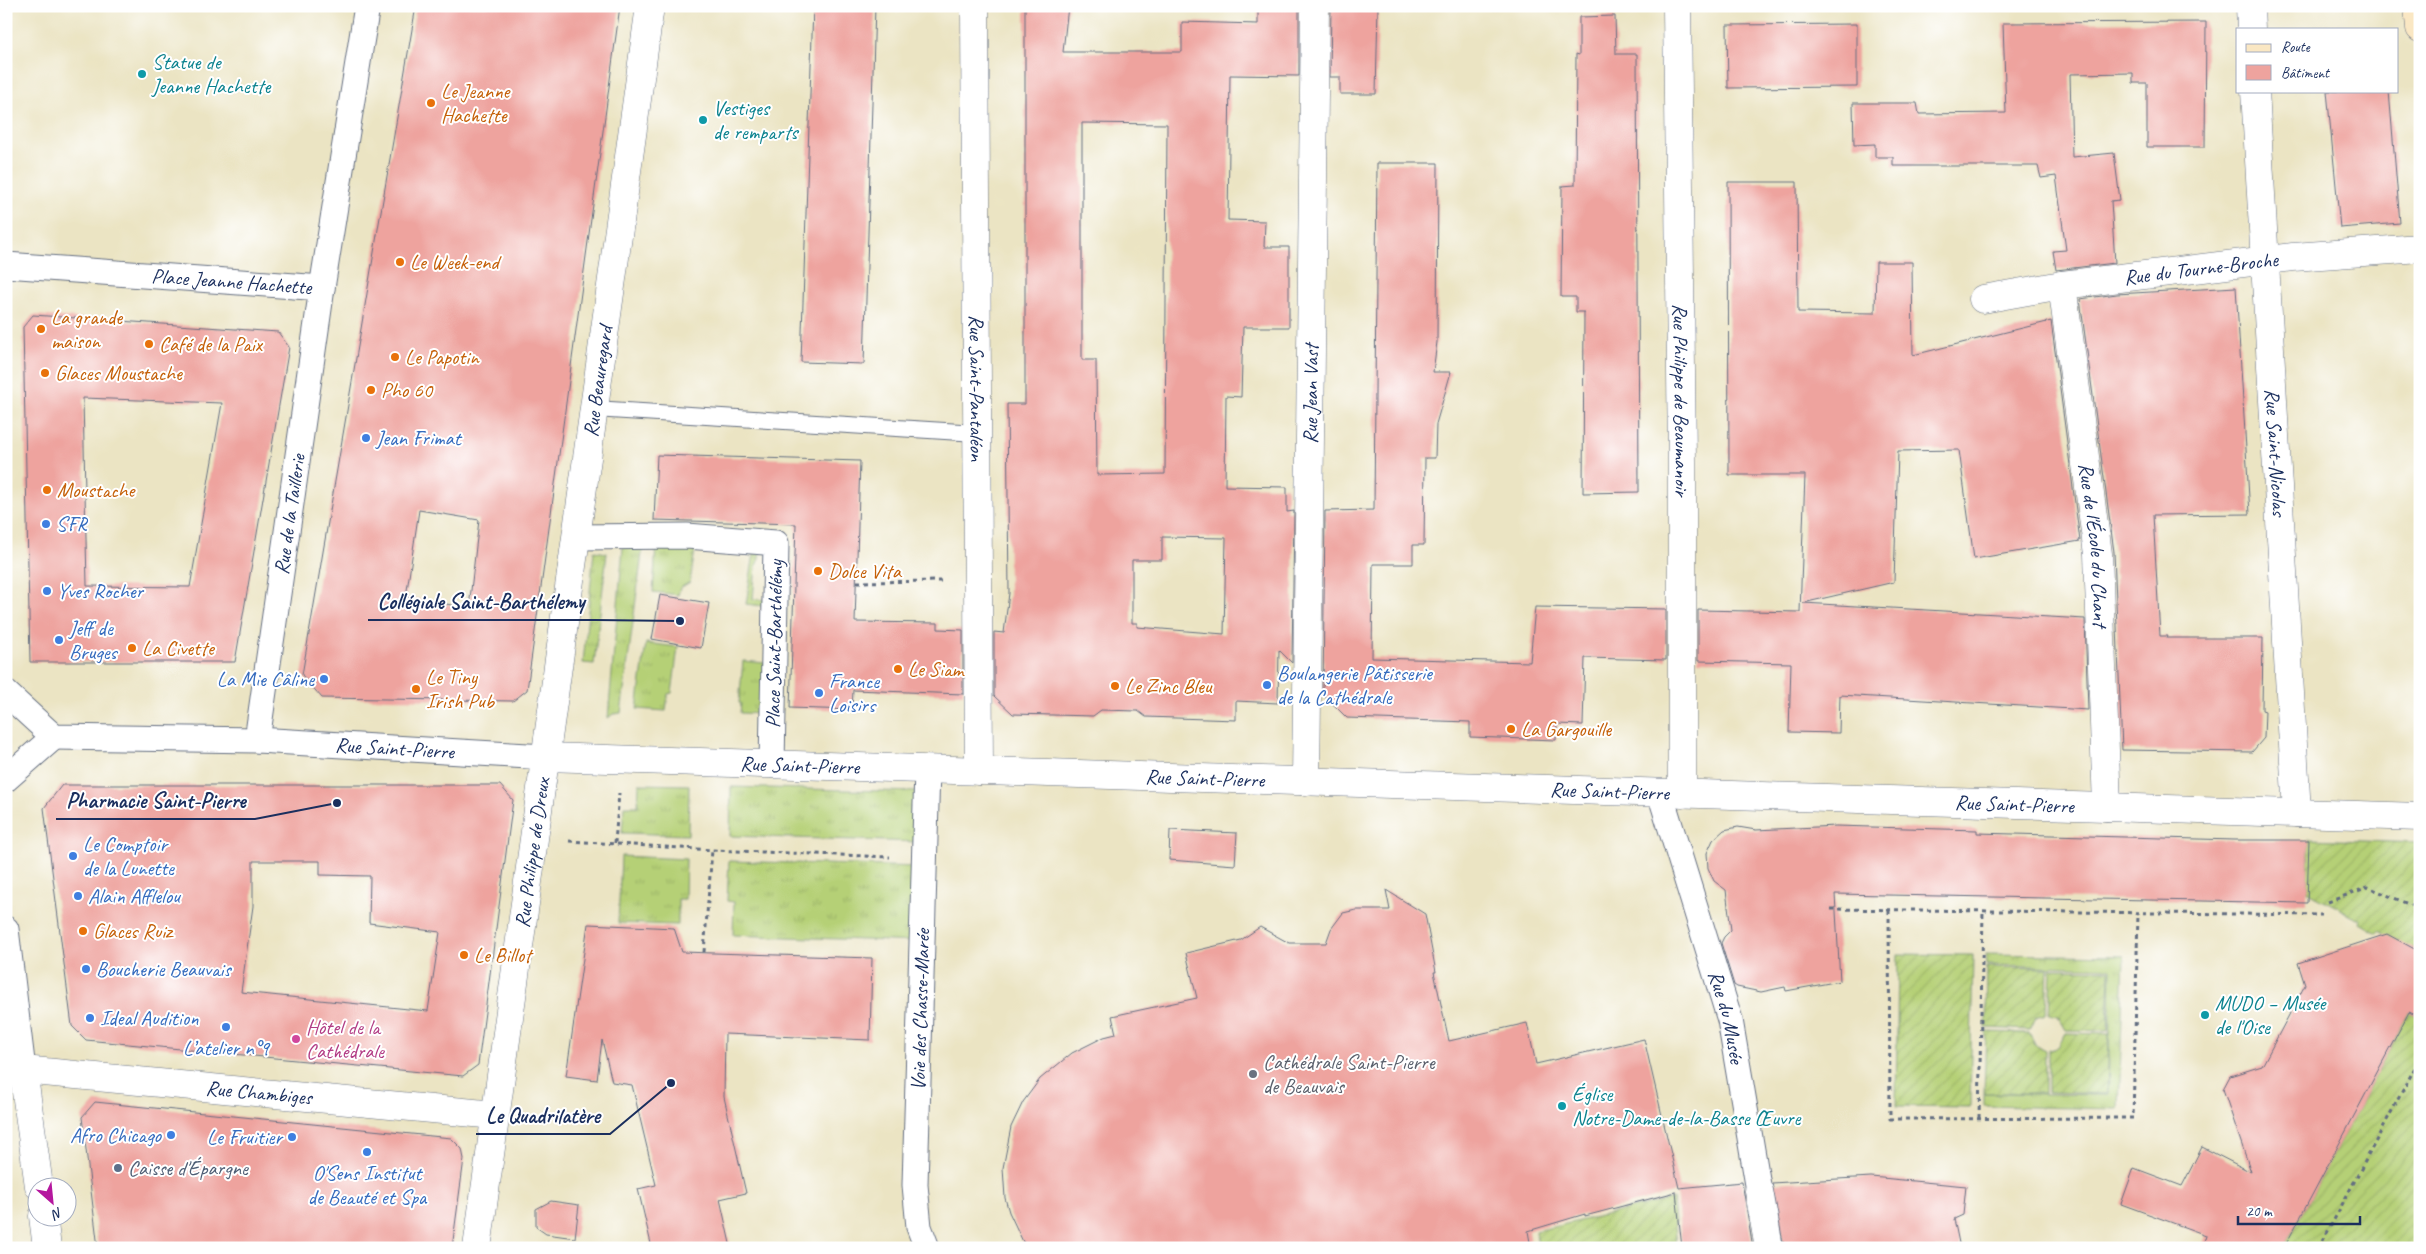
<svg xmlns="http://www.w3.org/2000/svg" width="2426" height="1254" font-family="Caveat,sans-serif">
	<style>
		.grass { fill: url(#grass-tufts); stroke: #68806a }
		.garden { fill: url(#garden-furrows); stroke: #68806a }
		.building { fill: #eea39e; fill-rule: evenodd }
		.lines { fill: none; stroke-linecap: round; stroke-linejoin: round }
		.service-casing { stroke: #646e81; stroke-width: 18 }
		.pedestrian-casing { stroke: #646e81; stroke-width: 27 }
		.minor-casing { stroke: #646e81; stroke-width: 29 }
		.secondary-casing { stroke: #646e81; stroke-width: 29 }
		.path { stroke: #646e81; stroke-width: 3; stroke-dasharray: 4 4; stroke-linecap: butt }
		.service { stroke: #fff; stroke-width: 16 }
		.pedestrian { stroke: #fff; stroke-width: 25 }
		.minor { stroke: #fff; stroke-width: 28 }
		.secondary { stroke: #fae7c3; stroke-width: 28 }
		.culture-dot { fill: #0f9aa8; stroke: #fff; stroke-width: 2 }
		.food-dot { fill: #e8710a; stroke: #fff; stroke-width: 2 }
		.shop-dot { fill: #3f7fe0; stroke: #fff; stroke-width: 2 }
		.hotel-dot { fill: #d1479c; stroke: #fff; stroke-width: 2 }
		.worship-dot { fill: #6b7280; stroke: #fff; stroke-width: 2 }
		.service-dot { fill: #5c6f8a; stroke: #fff; stroke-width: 2 }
		.labels { text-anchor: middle; stroke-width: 4; stroke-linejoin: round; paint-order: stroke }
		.culture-label { font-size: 21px; fill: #0d838f; stroke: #fff; text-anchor: start }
		.food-label { font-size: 21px; fill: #c56008; stroke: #fff; text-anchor: start }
		.street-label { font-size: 21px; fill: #1b2f5e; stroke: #fff }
		.shop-label { font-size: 21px; fill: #366cbe; stroke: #fff; text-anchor: start }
		.hotel-label { font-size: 21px; fill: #b23c85; stroke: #fff; text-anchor: start }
		.worship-label { font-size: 21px; fill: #5b616d; stroke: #fff; text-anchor: start }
		.service-label { font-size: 21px; fill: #4e5e75; stroke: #fff; text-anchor: start }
		.leader { fill: none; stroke: #1b2f5e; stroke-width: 2 }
		.callout-dot { fill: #1b2f5e; stroke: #fff; stroke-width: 2 }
		.callout-label { font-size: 22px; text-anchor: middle; font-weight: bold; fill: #1b2f5e; stroke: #fff; stroke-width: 4; stroke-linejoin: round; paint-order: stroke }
	</style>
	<defs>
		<pattern id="grass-tufts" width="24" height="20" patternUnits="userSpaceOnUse" patternTransform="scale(1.25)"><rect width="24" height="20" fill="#b5d076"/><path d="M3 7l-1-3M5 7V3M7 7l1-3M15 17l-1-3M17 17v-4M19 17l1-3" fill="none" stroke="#9bb368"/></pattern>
		<pattern id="garden-furrows" width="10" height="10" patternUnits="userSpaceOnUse" patternTransform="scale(1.25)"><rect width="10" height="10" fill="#b5d076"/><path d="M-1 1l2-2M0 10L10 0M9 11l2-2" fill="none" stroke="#9bb368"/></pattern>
	</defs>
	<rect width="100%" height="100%" fill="#fff"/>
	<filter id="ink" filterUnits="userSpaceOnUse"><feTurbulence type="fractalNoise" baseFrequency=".02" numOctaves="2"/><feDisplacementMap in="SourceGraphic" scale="10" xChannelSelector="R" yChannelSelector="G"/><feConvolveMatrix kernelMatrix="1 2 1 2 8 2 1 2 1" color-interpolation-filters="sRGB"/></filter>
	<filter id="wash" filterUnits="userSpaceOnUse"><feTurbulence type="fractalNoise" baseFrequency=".0096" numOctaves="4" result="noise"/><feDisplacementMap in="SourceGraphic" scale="20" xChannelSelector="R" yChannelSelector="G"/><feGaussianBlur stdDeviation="1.12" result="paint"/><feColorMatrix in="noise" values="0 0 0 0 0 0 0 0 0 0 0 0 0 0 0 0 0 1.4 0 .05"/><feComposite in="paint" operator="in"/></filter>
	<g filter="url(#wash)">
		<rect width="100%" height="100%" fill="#ebe4c3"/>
		<path class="grass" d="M656,545H693V550H695L690,582L680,588L678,595L653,592Z
			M643,546L621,713L613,714L608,718L623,547Z
			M594,551L607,553L594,664L583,663Z
			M754,553H760L758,564L756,565L753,599L770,600V607L746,604Z
			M646,643L678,647L672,693L668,694L666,711L637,709Z
			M743,661L765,663L764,714L740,713L741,703H739Z
			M639,784L689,785L688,835L622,833L624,806H638Z
			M731,787L919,792V842L730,836Z
			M621,856L686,859L685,899H678V925L618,923Z
			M729,861L919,867L916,942L733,935L734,902L727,901Z
			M1986,954L2124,956L2119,1109L1984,1106V1093L2108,1095L2111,968L1987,965Z"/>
		<path class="garden" d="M2309,839L2420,843V951L2411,947L2409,950L2399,941L2379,930L2377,933L2360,923L2361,920L2307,891Z
			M1898,954L1973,955L1970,1107L1896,1106Z
			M1987,967L2048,968L2046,1014L2036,1017L2030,1030L1986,1028Z
			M2051,969L2110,970L2108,1031L2066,1030L2058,1016L2049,1014Z
			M2409,1012L2420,1017V1248H2284Z
			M1986,1032L2029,1033L2035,1045L2045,1050V1093H1984Z
			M2066,1033L2109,1034L2107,1094L2048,1092V1049L2058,1047Z
			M1673,1199L1677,1248H1538L1536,1231Z"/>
		<g id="blocks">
			<path class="building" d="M416,6H620L527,690L513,701L322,698L302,675ZM419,510L479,520L469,608L406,597Z
				M813,6H875L864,364L801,362Z
				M1025,6H1068L1063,52H1182V22L1258,24V6H1299V76L1230,75L1228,220L1265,221L1264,247H1289V327H1243L1241,397L1226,396L1225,486L1287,487V512L1294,511L1292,663L1279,650L1278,703L1236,701V720L1146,717L1138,711L1101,710L1093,716L1013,714L994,696V632L1004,633L1009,593L1007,404H1025ZM1082,123L1167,124L1165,474L1097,475L1096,360H1082ZM1162,537L1226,538L1224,634L1137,627V623H1132V560H1162Z
				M1331,6H1378L1376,94H1340V77H1330Z
				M1615,16L1616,54H1637L1639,492L1583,493L1584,312H1576V297H1561L1562,186L1575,185L1576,54L1579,55V17Z
				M2206,22L2205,147H2147V83H2133V73L2070,74L2072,157L2114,153L2120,200L2111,201L2115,263L2056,270L2053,251L2066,250L2056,176L2041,178L2038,166H1893V157H1875V144L1854,145L1853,103H1917L1919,114L2006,113L2003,23Z
				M1857,24V87L1728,88L1727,25Z
				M2327,91H2389L2400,223L2340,228Z
				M1377,163H1438L1437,342L1433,372H1451L1436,424L1435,458H1425L1424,545H1413V564H1373L1372,658L1530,662L1535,607L1666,609V660L1585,658L1583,725L1557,724L1556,740L1470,737V722L1347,718L1323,694L1325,511L1374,510Z
				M1728,182H1797L1798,312L1875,313L1876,262H1912L1913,355L2051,321L2080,541L1974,559L1959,450L1898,451L1894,582L1803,603L2085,619L2088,710L1840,695L1839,733L1789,732L1791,663L1698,661V610L1800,612L1805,475H1729Z
				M2236,287L2250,514L2153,515L2160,636H2168L2167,638H2263L2262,710L2265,711L2264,738L2252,752L2122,750L2114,552L2080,299L2117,294Z
				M33,315L278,332L289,347L235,662H30L23,327ZM83,398L222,403L190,587L87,586Z
				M657,455L860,461L855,622L938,623V629L963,630V694L853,690L852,710L790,708L796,524L654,520Z
				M660,595L709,603L701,648L652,639Z
				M62,785H500L513,800L478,1065L463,1076L86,1040L72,1026L44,808ZM253,861H320V875L370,876L369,923L440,932L428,1011L241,992L253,906Z
				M1836,826L1977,830V833L2235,840H2309L2307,903L1835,894L1840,981L1786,991L1785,987L1761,992L1737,987L1734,985L1721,943L1724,937L1731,930L1726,890L1714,881L1708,868L1707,853L1713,840L1724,830L1738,827L1756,830Z
				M1170,830L1237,833L1235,865L1169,860Z
				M1386,890L1425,914L1436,972H1434L1449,1041L1527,1023L1536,1064L1644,1039L1679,1188L1742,1182L1753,1248H1682L1676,1192L1585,1216V1214L1528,1231L1531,1248H1026L1009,1212L1005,1198L1003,1168L1011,1127L1023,1102L1040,1079L1072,1053L1104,1037L1116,1034L1112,1016L1197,998L1186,953L1241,940L1260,927L1289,943H1326L1331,929L1343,913L1356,910H1390Z
				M588,924L674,928L682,952L872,958L870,1040L725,1034L724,1097L746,1193L720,1199L731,1248H652L638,1189L656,1185L632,1085L612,1082L602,1040L597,1080L566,1076Z
				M2387,934L2420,952V1017L2409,1012L2284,1248H2202L2206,1235L2121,1204L2134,1168L2182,1186L2202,1147L2251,1172L2223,1089L2230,1076L2262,1066L2305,985L2298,963Z
				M95,1102L451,1138L462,1149L464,1159L452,1248H98L82,1117Z
				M1871,1177L1966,1186L1963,1215L1954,1219L1960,1248H1784L1772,1183Z
				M551,1201L579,1205L575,1238L546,1234L536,1227V1209Z"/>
		</g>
	</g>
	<g filter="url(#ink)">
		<use href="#blocks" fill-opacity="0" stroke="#646e81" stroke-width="1"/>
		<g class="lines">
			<g class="service-casing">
				<path id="service" d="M594,409L977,433"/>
			</g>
			<g class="pedestrian-casing">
				<g id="pedestrian">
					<path id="s1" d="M6,265L322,288"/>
					<path d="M577,537L687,536L776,543L772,765"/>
					<path id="s2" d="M6,693L54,737L257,740L546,757"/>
					<path id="s3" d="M257,740L322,288L367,6"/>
					<path d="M6,779L54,737"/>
					<path id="s4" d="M1660,793L1730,1020L1759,1191"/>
					<path d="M6,929L23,1070"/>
					<path id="s5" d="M927,1248L919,1227L915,1185L927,769"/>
				</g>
			</g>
			<g class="minor-casing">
				<g id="minor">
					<path id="s6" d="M975,6L979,771"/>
					<path id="s7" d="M1677,6L1682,461V794"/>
					<path d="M2250,6L2251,29"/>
					<path id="s8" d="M2255,91L2297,813"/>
					<path id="s9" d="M2062,285L2098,554L2107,807"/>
					<path id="s10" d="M1983,299L2062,285L2293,257L2420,248"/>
					<path id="s11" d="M546,757L2420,817"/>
					<path id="s12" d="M1306,782L1315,6"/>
					<path d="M23,1070L39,1186"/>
					<path id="s13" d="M6,1071L23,1070L495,1115"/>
					<path d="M1759,1191L1769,1248"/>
					<path d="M43,1216L47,1248"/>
					<path id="s14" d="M477,1248L650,6"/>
				</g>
			</g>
			<g class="secondary-casing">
				<path id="secondary" d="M2418,6L2420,28"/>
			</g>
			<path class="path" d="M857,582L943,581
				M569,841L712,850L890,857
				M615,843L619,793
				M2328,902L2368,887L2420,909
				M1831,909L2322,915
				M1889,910L1890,1119L2133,1118L2138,913
				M704,952L712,850
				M1979,1118L1983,911
				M2319,1248L2420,1058"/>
			<use href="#service" class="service"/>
			<use href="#pedestrian" class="pedestrian"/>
			<use href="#minor" class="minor"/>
			<use href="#secondary" class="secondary"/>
		</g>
	</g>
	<g class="culture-dot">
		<circle cx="142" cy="74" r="5"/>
		<circle cx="703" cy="120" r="5"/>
		<circle cx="2205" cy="1015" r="5"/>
		<circle cx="1562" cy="1106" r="5"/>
	</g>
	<g class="food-dot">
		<circle cx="431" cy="103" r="5"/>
		<circle cx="400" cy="262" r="5"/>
		<circle cx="41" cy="329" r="5"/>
		<circle cx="149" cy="344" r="5"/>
		<circle cx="395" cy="357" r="5"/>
		<circle cx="45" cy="373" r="5"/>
		<circle cx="371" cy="390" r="5"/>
		<circle cx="47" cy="490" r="5"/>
		<circle cx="818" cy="571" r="5"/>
		<circle cx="132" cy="648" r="5"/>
		<circle cx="898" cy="669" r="5"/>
		<circle cx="1115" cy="686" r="5"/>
		<circle cx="416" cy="689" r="5"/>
		<circle cx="1511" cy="729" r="5"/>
		<circle cx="83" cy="931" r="5"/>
		<circle cx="464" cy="955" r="5"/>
	</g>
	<g class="shop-dot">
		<circle cx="366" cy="438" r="5"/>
		<circle cx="46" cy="524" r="5"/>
		<circle cx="47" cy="591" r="5"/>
		<circle cx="59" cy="640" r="5"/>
		<circle cx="324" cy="679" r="5"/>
		<circle cx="1267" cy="685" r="5"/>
		<circle cx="819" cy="693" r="5"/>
		<circle cx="73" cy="856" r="5"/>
		<circle cx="78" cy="896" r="5"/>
		<circle cx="86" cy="969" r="5"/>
		<circle cx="90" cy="1018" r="5"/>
		<circle cx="226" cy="1027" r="5"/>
		<circle cx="171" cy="1135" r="5"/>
		<circle cx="292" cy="1137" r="5"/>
		<circle cx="367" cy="1152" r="5"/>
	</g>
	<circle class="hotel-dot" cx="296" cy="1039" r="5"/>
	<circle class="worship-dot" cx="1253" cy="1074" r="5"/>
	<circle class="service-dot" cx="118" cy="1168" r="5"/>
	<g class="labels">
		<g class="culture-label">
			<text x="152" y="69">Statue de<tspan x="152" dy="24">Jeanne Hachette</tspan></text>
			<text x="713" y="115">Vestiges<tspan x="713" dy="24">de remparts</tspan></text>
			<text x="2215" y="1010">MUDO – Musée<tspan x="2215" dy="24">de l'Oise</tspan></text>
			<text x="1572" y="1101">Église<tspan x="1572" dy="24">Notre-Dame-de-la-Basse Œuvre</tspan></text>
		</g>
		<g class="food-label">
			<text x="441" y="98">Le Jeanne<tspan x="441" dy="24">Hachette</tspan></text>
			<text x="410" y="269">Le Week-end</text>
			<text x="51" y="324">La grande<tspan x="51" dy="24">maison</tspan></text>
			<text x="159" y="351">Café de la Paix</text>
			<text x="405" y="364">Le Papotin</text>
			<text x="55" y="380">Glaces Moustache</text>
			<text x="381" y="397">Pho 60</text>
			<text x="57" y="497">Moustache</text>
			<text x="828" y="578">Dolce Vita</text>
			<text x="142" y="655">La Civette</text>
			<text x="908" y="676">Le Siam</text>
			<text x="426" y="684">Le Tiny<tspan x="426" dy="24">Irish Pub</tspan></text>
			<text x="1125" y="693">Le Zinc Bleu</text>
			<text x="1521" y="736">La Gargouille</text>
			<text x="93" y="938">Glaces Ruiz</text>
			<text x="474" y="962">Le Billot</text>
		</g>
		<g class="street-label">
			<text dy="7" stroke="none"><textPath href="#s10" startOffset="220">Rue du Tourne-Broche</textPath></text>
			<text dy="7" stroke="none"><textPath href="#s1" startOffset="226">Place Jeanne Hachette</textPath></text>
			<text dy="7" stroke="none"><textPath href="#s14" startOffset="875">Rue Beauregard</textPath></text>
			<text dy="7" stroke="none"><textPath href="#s6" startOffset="382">Rue Saint-Pantaléon</textPath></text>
			<text dy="7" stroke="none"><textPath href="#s12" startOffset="388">Rue Jean Vast</textPath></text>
			<text dy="7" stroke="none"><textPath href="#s7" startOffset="394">Rue Philippe de Beaumanoir</textPath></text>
			<text dy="7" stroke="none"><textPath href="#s8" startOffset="362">Rue Saint-Nicolas</textPath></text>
			<text dy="7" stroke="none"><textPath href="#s3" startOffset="228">Rue de la Taillerie</textPath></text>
			<text dy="7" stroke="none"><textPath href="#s9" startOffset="262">Rue de l'École du Chant</textPath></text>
			<text transform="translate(774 644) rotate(-89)" y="7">Place Saint-Barthélémy</text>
			<text dy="7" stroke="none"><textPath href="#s2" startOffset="406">Rue Saint-Pierre</textPath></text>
			<text dy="7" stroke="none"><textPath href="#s11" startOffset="254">Rue Saint-Pierre</textPath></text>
			<text dy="7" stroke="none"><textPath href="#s11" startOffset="659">Rue Saint-Pierre</textPath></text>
			<text dy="7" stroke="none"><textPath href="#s11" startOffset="1064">Rue Saint-Pierre</textPath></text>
			<text dy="7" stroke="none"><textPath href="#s11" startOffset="1469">Rue Saint-Pierre</textPath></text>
			<text dy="7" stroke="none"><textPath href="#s14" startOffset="399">Rue Philippe de Dreux</textPath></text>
			<text dy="7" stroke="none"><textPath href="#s5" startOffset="240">Voie des Chasse-Marée</textPath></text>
			<text dy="7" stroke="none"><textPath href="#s4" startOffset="234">Rue du Musée</textPath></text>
			<text dy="7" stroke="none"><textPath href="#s13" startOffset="254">Rue Chambiges</textPath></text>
		</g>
		<g class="shop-label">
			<text x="376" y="445">Jean Frimat</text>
			<text x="56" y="531">SFR</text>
			<text x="57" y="598">Yves Rocher</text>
			<text x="69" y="635">Jeff de<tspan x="69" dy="24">Bruges</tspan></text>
			<text x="1277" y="680">Boulangerie Pâtisserie<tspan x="1277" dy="24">de la Cathédrale</tspan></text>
			<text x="314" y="686" text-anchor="end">La Mie Câline</text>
			<text x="829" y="688">France<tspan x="829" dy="24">Loisirs</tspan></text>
			<text x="83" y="851">Le Comptoir<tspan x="83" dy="24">de la Lunette</tspan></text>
			<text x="88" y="903">Alain Afflelou</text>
			<text x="96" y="976">Boucherie Beauvais</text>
			<text x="100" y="1025">Ideal Audition</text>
			<text x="226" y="1055" text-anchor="middle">L’atelier n°9</text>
			<text x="161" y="1142" text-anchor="end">Afro Chicago</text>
			<text x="282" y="1144" text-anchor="end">Le Fruitier</text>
			<text x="367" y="1180" text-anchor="middle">O'Sens Institut<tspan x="367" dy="24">de Beauté et Spa</tspan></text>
		</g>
		<g class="hotel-label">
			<text x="306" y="1034">Hôtel de la<tspan x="306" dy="24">Cathédrale</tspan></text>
		</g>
		<g class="worship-label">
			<text x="1263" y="1069">Cathédrale Saint-Pierre<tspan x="1263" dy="24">de Beauvais</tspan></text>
		</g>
		<g class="service-label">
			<text x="128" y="1175">Caisse d'Épargne</text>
		</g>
	</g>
	<path class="leader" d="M680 621L595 620H368M337 803L255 819H56M671 1083L610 1134H476"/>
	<g class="callout-dot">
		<circle cx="680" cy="621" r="5"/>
		<circle cx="337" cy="803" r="5"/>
		<circle cx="671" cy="1083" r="5"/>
	</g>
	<g class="callout-label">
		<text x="481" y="609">Collégiale Saint-Barthélemy</text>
		<text x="156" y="808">Pharmacie Saint-Pierre</text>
		<text x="543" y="1123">Le Quadrilatère</text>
	</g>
	<rect width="2426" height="1254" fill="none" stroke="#fff" stroke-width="25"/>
	<rect x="2236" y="28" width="162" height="65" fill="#ffffff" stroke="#a4acbf"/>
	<rect x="2246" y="44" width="25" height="8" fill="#fae7c3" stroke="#a4acbf"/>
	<text x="2281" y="52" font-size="15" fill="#1b2f5e">Route</text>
	<rect x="2246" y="65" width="25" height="15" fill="#eea39e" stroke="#a4acbf"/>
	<text x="2281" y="78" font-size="15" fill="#1b2f5e">Bâtiment</text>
	<g transform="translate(52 1202) rotate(153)"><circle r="24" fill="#ffffff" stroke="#a4acbf"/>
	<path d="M0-4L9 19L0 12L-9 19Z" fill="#b5179e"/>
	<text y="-8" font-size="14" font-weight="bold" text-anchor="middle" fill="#1b2f5e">N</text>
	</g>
	<path d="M2238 1216v8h122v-8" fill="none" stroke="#1b2f5e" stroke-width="2.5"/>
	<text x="2246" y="1216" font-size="15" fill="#1b2f5e" stroke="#ffffff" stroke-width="4" paint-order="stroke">20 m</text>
</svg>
